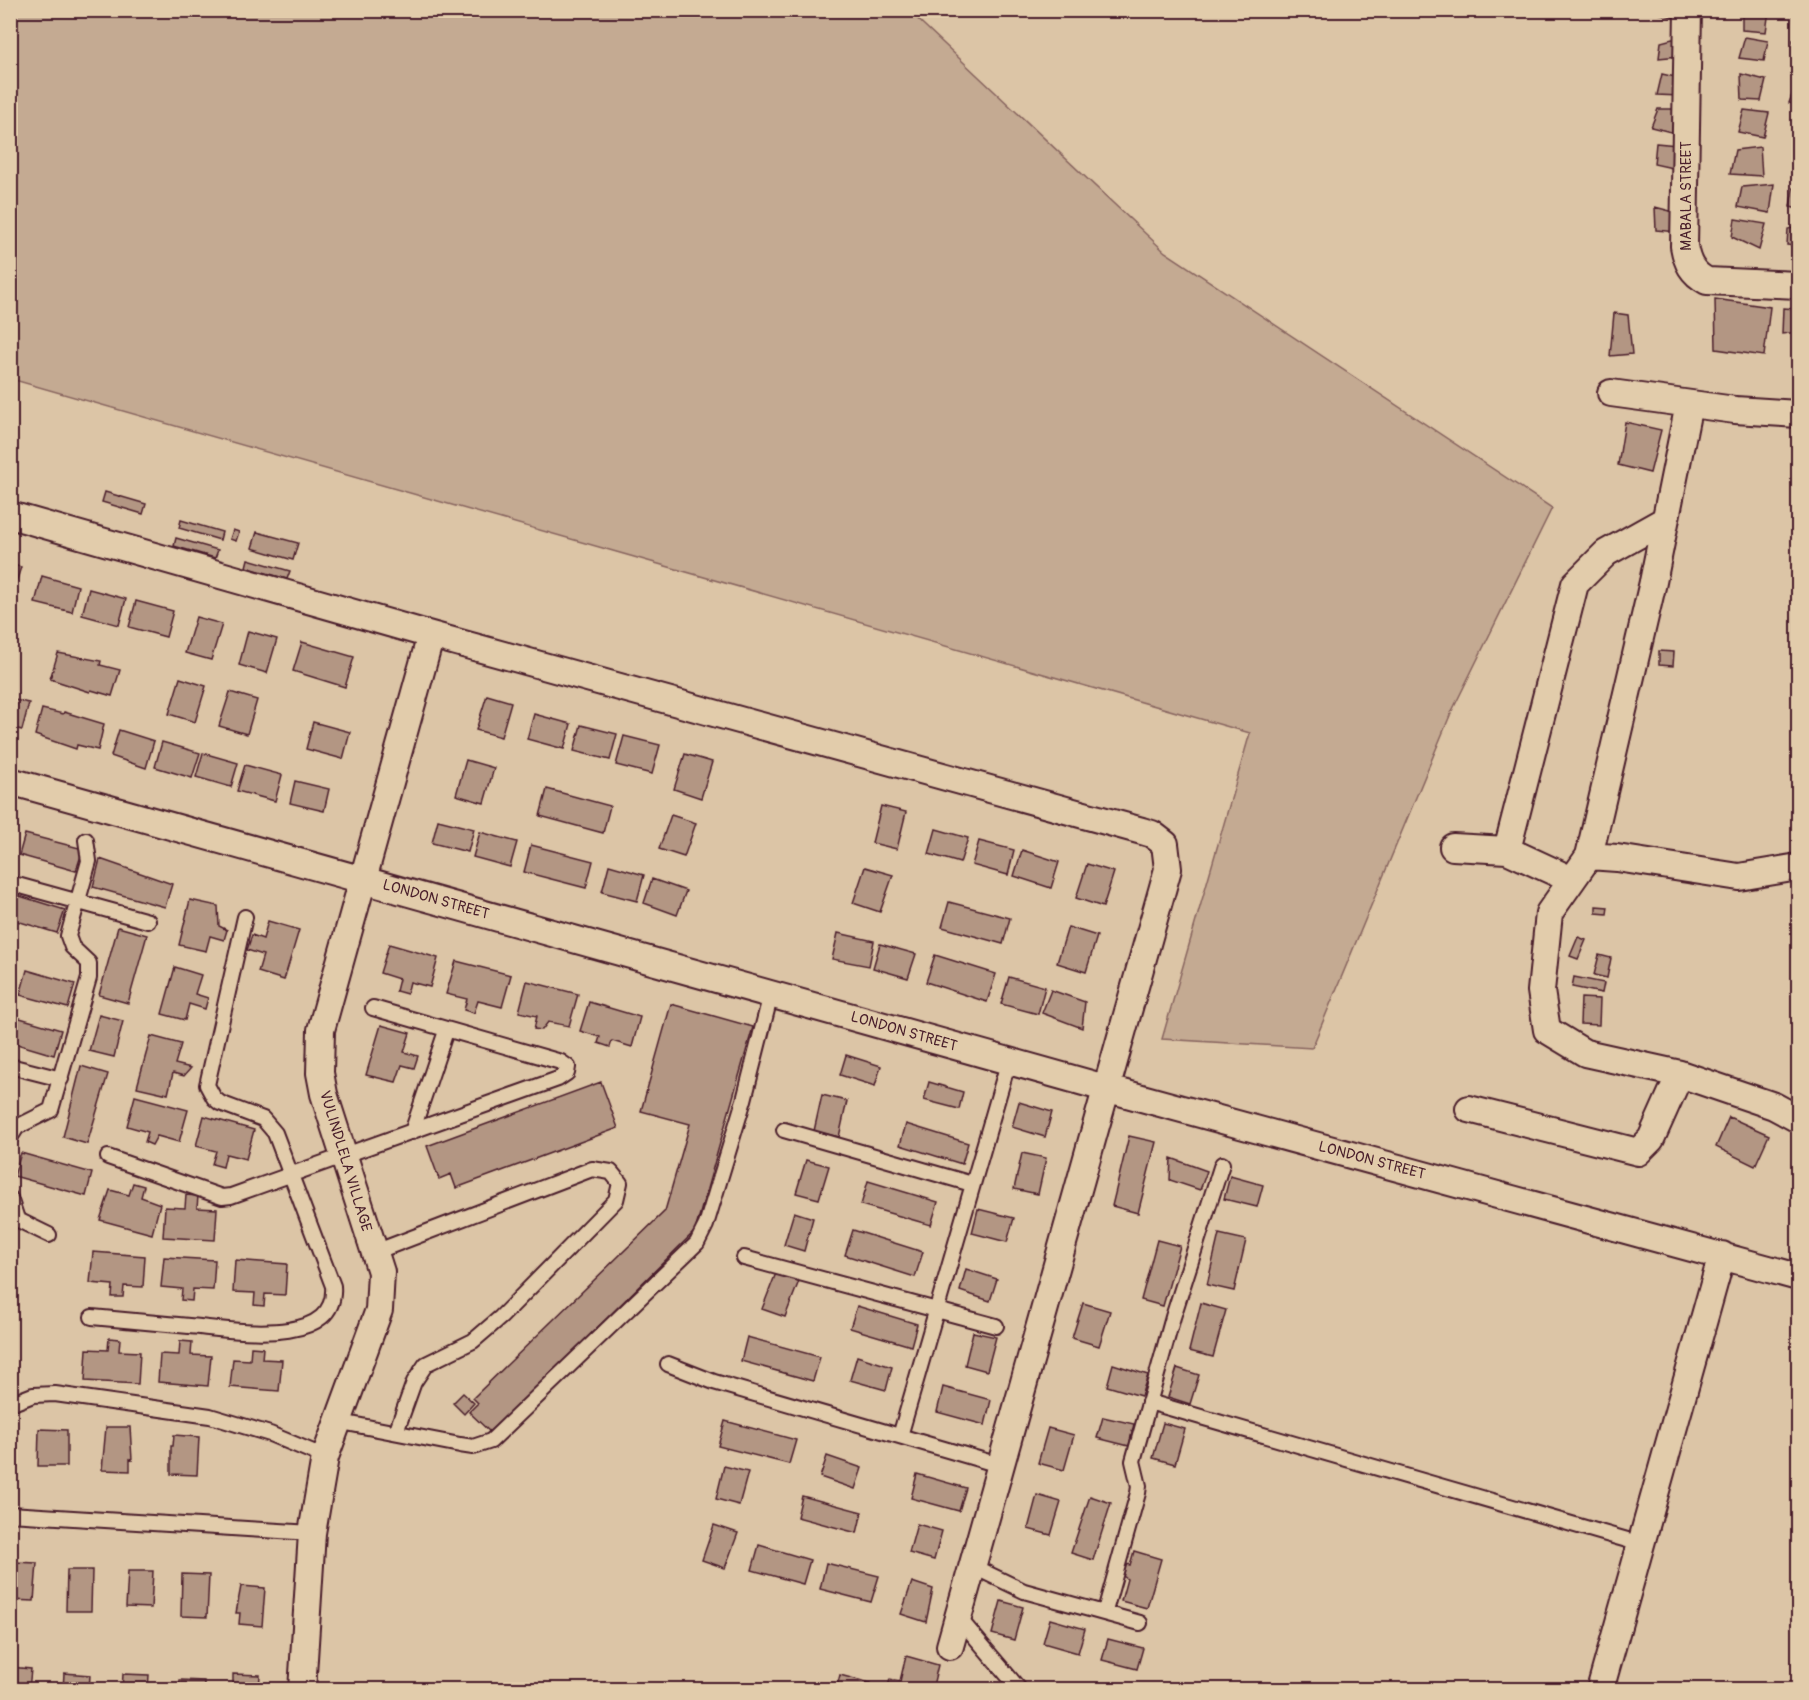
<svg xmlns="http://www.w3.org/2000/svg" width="1809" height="1700" font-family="Pangolin,sans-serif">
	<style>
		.green { fill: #c4aa92; stroke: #87645e; stroke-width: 1.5 }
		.building { fill: #b39683; stroke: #4a1f2b; stroke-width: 1.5 }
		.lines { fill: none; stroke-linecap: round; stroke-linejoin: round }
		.lane-casing { stroke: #4a1f2b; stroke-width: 18 }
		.street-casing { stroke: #4a1f2b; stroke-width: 30 }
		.lane { stroke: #e2ccab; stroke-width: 14 }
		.street { stroke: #e2ccab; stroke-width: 26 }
		.labels { text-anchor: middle; stroke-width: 4.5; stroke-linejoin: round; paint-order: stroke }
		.street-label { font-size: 15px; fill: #4a1f2b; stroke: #e2ccab }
	</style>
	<rect width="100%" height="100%" fill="#dcc5a6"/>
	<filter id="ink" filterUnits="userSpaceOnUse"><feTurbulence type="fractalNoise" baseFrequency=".0167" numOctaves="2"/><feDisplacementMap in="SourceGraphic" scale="12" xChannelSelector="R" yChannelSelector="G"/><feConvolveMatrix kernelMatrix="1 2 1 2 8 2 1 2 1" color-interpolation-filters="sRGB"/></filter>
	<g filter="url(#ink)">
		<path class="green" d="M10,11H909L1165,252L1552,508L1451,713L1312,1048L1162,1039L1250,733L11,379Z"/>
		<path class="building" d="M1659,10H1679L1677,18L1658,13Z
			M1742,10H1769L1766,32L1742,30Z
			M1794,10H1798V29H1795Z
			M1680,37L1679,56L1659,58L1661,42Z
			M1745,37L1768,41L1764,61L1739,58Z
			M1793,40H1798V66L1795,65Z
			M1662,74L1680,78V96L1657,95Z
			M1741,74L1766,80L1761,101L1742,100Z
			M1798,79V105L1789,103Z
			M1658,109H1676L1675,133L1651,127Z
			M1744,110L1769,113L1763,137L1738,132Z
			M1794,112L1798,113V139H1793Z
			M1656,143L1677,145V169L1654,164Z
			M1796,146L1798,147V172H1792Z
			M1760,147L1762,176L1730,174L1735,150Z
			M1774,184L1770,213L1738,207L1742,187Z
			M1793,188L1798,189V209L1790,207Z
			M1655,207L1678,213V232L1656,230Z
			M1735,219L1766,224L1759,250L1732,237Z
			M1798,227V246L1787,245L1788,229Z
			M1715,299L1770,307L1764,356L1716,349Z
			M1783,308L1798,309V332L1782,334Z
			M1614,313L1628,315L1632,354L1610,356Z
			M1625,422L1661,430L1650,473L1618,465Z
			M105,492L146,504L143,514L102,502Z
			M181,520L222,532L220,540L179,528Z
			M233,530L239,532L236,541L230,539Z
			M257,532L298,543L293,560L252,548Z
			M176,538L218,550L215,558L174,546Z
			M248,559L290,571L287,579L246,567Z
			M10,564L21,567L10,601Z
			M42,576L78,586L72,612L35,603Z
			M89,589L126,599L119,625L82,615Z
			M136,601L173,611L166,637L129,627Z
			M196,617L222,624L211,660L185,653Z
			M248,631L277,639L267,673L239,665Z
			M302,642L354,657L345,687L293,671Z
			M1659,651L1674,652L1673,666L1659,665Z
			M58,653L101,661L100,665L120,670L112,696L91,690L90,692L50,679Z
			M180,678L206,686L195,722L169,714Z
			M230,692L257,700L247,734L219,726Z
			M487,695L511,702L501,737L476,730Z
			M10,699L29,703L22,730L10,727Z
			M42,709L63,714L64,712L104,724L98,750L77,745L76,749L35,735Z
			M534,714L571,724L564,749L527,739Z
			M313,722L350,732L343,759L306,749Z
			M581,725L617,734L610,760L574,751Z
			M119,730L154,741L146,768L111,756Z
			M624,736L660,745L652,774L616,765Z
			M162,742L200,753L192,778L155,767Z
			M203,753L238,763L231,787L196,777Z
			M685,754L712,762L701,798L674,789Z
			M466,760L494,768L484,803L456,795Z
			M245,765L282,775L275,801L237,791Z
			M295,781L329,789L324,811L290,803Z
			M547,789L610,806L603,833L540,816Z
			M881,806L906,812L897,849L872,843Z
			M671,815L696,823L684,857L659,849Z
			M438,820L474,829L468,852L432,843Z
			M936,829L968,838L960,863L929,854Z
			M480,832L517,842L510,867L473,857Z
			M25,834L83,849L76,871L19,855Z
			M979,841L1014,850L1008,875L972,865Z
			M531,845L593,861L586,888L524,872Z
			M1022,850L1059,862L1051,888L1014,876Z
			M100,859L172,884L165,907L93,887Z
			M1087,864L1114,872L1103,907L1076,898Z
			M609,865L644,875L637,901L602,892Z
			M865,867L893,875L880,912L853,903Z
			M652,879L686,891L677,915L644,903Z
			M10,893L65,910L57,933L10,919Z
			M190,900L218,906L219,926L227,930L224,940L210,936L206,951L179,945Z
			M949,902L1010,918L1003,944L942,927Z
			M1596,906L1608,907L1607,914L1596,913Z
			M268,921L299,930L284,980L258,972L263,955L247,950L252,935L263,939Z
			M118,927L147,935L128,1003L99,995Z
			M1068,927L1097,936L1086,972L1057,963Z
			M838,933L874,941L869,966L832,959Z
			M1578,937L1586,940L1578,959L1570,956Z
			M389,944L438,958L430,987L410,982L407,994L396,991L399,979L380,973Z
			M880,944L916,954L908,978L873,968Z
			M935,955L996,974L987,1002L926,982Z
			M1599,955L1611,958L1607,978L1594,975Z
			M456,961L511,975L502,1007L478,1001L474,1013L464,1010L467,999L446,994Z
			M175,967L201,975L195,994L208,998L205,1009L189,1004L185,1020L162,1014Z
			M27,970L75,984L68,1008L20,995Z
			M1009,977L1045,987L1038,1014L1001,1004Z
			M1574,977L1604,983L1602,993L1572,987Z
			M527,981L578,994L569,1026L548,1022L542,1030L534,1029L537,1016L519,1012Z
			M1051,990L1085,1002L1082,1028L1042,1013Z
			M1581,998L1600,999L1599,1025L1580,1024Z
			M589,1002L640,1017L632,1047L612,1041L610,1047L598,1043L600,1037L580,1031Z
			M671,1004L753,1027L695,1231L491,1433L469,1412L478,1403L473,1398L665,1211L690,1124L641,1111Z
			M99,1015L123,1021L114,1057L89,1051Z
			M13,1016L61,1030L54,1055L10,1042Z
			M381,1025L410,1033L404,1052L418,1056L414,1068L402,1065L396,1082L366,1075Z
			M151,1036L181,1044L175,1064L191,1068L184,1076L173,1073L168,1094L137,1087Z
			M846,1055L881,1066L875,1086L840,1075Z
			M81,1066L108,1074L87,1144L63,1137Z
			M601,1082L618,1128L456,1188L451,1174L439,1179L427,1146Z
			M929,1082L963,1092L959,1109L924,1100Z
			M10,1087L15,1088L10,1107Z
			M822,1095L847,1101L839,1137L814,1131Z
			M135,1096L188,1110L179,1142L157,1136L152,1145L145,1142L148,1132L127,1126Z
			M1019,1102L1052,1112L1045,1137L1012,1127Z
			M204,1116L254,1130L246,1159L226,1154L223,1167L212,1164L216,1151L196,1146Z
			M1729,1117L1769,1135L1755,1166L1716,1147Z
			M906,1124L968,1143L962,1164L900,1145Z
			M1129,1136L1156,1142L1138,1213L1112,1206Z
			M21,1153L92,1173L86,1196L14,1176Z
			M1022,1153L1046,1158L1038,1194L1014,1189Z
			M1171,1158L1207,1171L1200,1190L1170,1180Z
			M806,1160L829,1166L819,1199L796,1193Z
			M1230,1176L1263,1185L1257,1207L1224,1199Z
			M868,1181L938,1202L931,1225L861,1205Z
			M133,1183L144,1186L141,1197L160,1204L152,1234L100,1220L110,1190L129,1195Z
			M186,1195L198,1196L197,1208L217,1209L215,1240L163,1237L165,1207L185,1208Z
			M978,1209L1014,1218L1007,1242L972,1233Z
			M794,1212L813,1218L804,1251L784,1245Z
			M853,1230L923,1252L915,1277L845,1255Z
			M1219,1234L1246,1240L1234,1291L1207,1285Z
			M1157,1240L1180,1246L1163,1306L1141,1300Z
			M93,1252L145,1256L143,1287L124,1286L123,1297H112L113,1285L90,1283Z
			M164,1257L215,1260L213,1290L193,1289L192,1301L181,1300L182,1289L161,1287Z
			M235,1260L287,1264L285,1295L265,1294L264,1306L254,1305L255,1293L233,1292Z
			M966,1269L997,1279L990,1301L960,1291Z
			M776,1273L799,1281L785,1317L762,1309Z
			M1083,1303L1110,1311L1099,1346L1072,1338Z
			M1201,1303L1226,1310L1213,1357L1189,1351Z
			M857,1306L917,1324L911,1346L850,1328Z
			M973,1332L996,1337L987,1371L965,1365Z
			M747,1337L820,1357L813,1381L741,1361Z
			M109,1338L120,1339L119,1351L140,1352L138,1384L85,1381L87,1349L108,1350Z
			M180,1341L192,1342L191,1355L211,1356L208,1386L158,1382L160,1354L179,1355Z
			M251,1347L263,1348L262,1359L282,1360L279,1391L230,1387L233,1359L250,1360Z
			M857,1356L892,1367L886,1390L850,1380Z
			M1113,1364L1148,1375L1141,1396L1107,1386Z
			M1177,1368L1199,1375L1190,1404L1168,1397Z
			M943,1387L991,1400L985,1425L937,1412Z
			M463,1393L474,1403L464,1414L453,1403Z
			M1103,1417L1134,1424L1129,1446L1097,1438Z
			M725,1421L796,1440L789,1464L718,1446Z
			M1163,1423L1185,1429L1175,1464L1153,1458Z
			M106,1427H130L132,1460L130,1459V1471L102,1470Z
			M1048,1428L1074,1435L1064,1470L1038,1463Z
			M39,1429L67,1430V1466H38Z
			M174,1435L199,1437L197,1475L171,1474V1446H173Z
			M827,1456L862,1468L855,1489L820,1477Z
			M724,1466L748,1472L739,1505L716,1499Z
			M917,1474L966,1488L959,1511L911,1498Z
			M1037,1495L1061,1502L1051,1535L1028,1529Z
			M802,1496L862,1512L857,1533L797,1517Z
			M1090,1496L1111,1503L1093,1560L1071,1553Z
			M917,1524L942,1531L934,1560L909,1553Z
			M714,1525L738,1533L725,1568L702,1560Z
			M759,1545L810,1560L803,1584L752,1570Z
			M1134,1551L1161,1559L1147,1608L1121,1601L1127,1579L1123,1576L1126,1564L1130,1565Z
			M13,1562L37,1563L34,1601L10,1600Z
			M826,1563L879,1576L871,1602L820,1589Z
			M67,1570H92L91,1611H66Z
			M128,1571H153L151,1608L126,1607Z
			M182,1574L209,1575L207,1617L181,1616Z
			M912,1582L933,1589L926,1622L901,1614Z
			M241,1586L265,1588L262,1626L239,1624L240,1613H236Z
			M1001,1601L1023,1607L1014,1640L992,1634Z
			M1050,1619L1085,1629L1078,1653L1043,1643Z
			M1108,1639L1143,1648L1137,1669L1102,1660Z
			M906,1656L938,1665L932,1690H887L890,1679L900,1681Z
			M10,1667L31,1669L29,1690H10Z
			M64,1673L90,1675L89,1690H63Z
			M123,1674L149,1675L148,1690H122Z
			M233,1674L260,1675L259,1690H233Z
			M840,1675L870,1683L868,1690H836Z
			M180,1680L204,1681V1690H179Z"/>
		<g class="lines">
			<g class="lane-casing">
				<path id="lane" d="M10,883L148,921
					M10,1066L61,1079
					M784,1130L972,1184
					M412,1132L446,1031
					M10,1138L17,1127L51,1110L89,978V963L72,947L68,936L89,861L86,840
					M108,1157L222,1197L231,1196L558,1079L567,1073L568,1067L561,1062L373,1008
					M10,1198L17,1219
					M10,1216L49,1235
					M375,1252L592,1169L611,1172L620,1183L616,1200L501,1317L473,1341L426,1364L414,1382L396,1432
					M744,1258L996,1326
					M92,1317C125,1320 157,1323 189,1326C227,1329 338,1350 333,1286L275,1133L263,1119L220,1103L214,1098L207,1085L245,917
					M668,1364L714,1382L999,1465
					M1149,1402L1641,1544
					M10,1404L33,1395L55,1394L210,1416L270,1434L325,1457
					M336,1421L460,1445L473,1447L491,1441L697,1243L706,1225L744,1100L771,994
					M900,1436L1009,1060
					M10,1514L312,1533
					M972,1566L1024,1591L1140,1623
					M1105,1611L1138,1493L1139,1486L1133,1461L1173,1317L1222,1164
					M958,1617L1020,1690"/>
			</g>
			<g class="street-casing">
				<path id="street" d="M1688,10L1684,246C1687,263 1692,273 1707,281L1798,285
					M1611,393L1735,410L1798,414
					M1689,404L1653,582L1589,856L1549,913L1541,991L1547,1030L1585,1053L1680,1074L1774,1106L1798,1119
					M10,515L431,635L1142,831L1152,834L1165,844L1168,869L950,1646
					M10,781L1105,1088L1798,1277
					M1453,847L1507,850L1572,880
					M1507,850L1575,584L1606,553L1665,520
					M1589,856L1617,858L1739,877L1798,867
					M1469,1109L1638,1152L1651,1139L1680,1074
					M302,1690L312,1533L325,1457L379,1310L381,1272L324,1094L320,1073L321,1030L431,635
					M1600,1690L1722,1255"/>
			</g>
			<use href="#lane" class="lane"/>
			<use href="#street" class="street"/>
		</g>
	</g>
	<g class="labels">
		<g class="street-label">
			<text transform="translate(1686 196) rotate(-90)" y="5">MABALA STREET</text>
			<text transform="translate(436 899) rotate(16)" y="5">LONDON STREET</text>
			<text transform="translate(904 1031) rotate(16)" y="5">LONDON STREET</text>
			<text transform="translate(1372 1160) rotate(15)" y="5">LONDON STREET</text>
			<text transform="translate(346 1161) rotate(73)" y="5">VULINDLELA VILLAGE</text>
		</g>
	</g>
	<rect width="1809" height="1700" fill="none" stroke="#e2ccab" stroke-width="36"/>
	<rect x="18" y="18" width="1773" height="1664" fill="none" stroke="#4a1f2b" stroke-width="2" filter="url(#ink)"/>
</svg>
